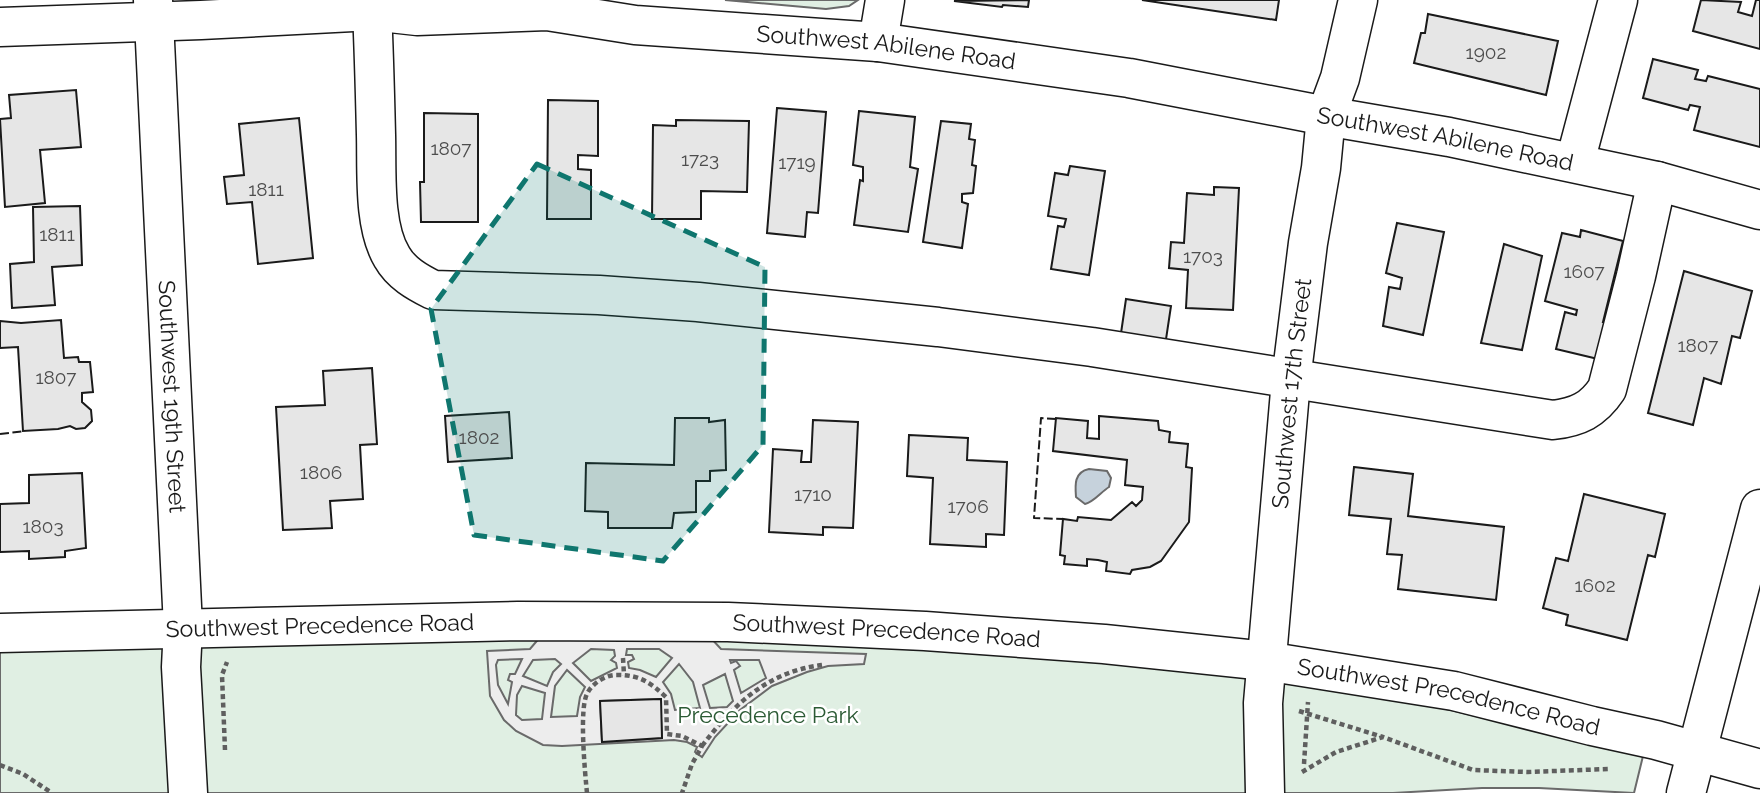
<svg xmlns="http://www.w3.org/2000/svg" width="1760" height="793" font-family="Raleway,sans-serif">
	<style>
		.green { fill: #e0efe3; stroke: #6a6a6a; stroke-width: 2 }
		.parking { fill: #ededed; stroke: #6a6a6a; stroke-width: 2; fill-rule: evenodd }
		.water { fill: #c6d2dc; stroke: #6a6a6a; stroke-width: 2 }
		.building { fill: #e6e6e6; stroke: #1a1a1a; stroke-width: 2 }
		.lines { fill: none; stroke-linecap: round; stroke-linejoin: round }
		.minor-casing { stroke: #1a1a1a; stroke-width: 41 }
		.path { stroke: #5f5f5f; stroke-width: 4.5; stroke-dasharray: 5 3.5; stroke-linecap: butt }
		.minor { stroke: #fff; stroke-width: 38 }
		.fence { stroke: #1a1a1a; stroke-width: 2; stroke-dasharray: 9 3.5; stroke-linecap: butt }
		.marked { fill: #0f766e; fill-opacity: 0.2; stroke: #0f766e; stroke-width: 5; stroke-dasharray: 14 9; stroke-linejoin: round }
		.labels { text-anchor: middle; stroke-width: 5; stroke-linejoin: round; paint-order: stroke }
		.number-label { font-size: 19px; fill: #4d4d4d }
		.street-label { font-size: 23px; fill: #1a1a1a; stroke: #fff }
		.park-label { font-size: 23px; fill: #2b5a34; stroke: #fff }
	</style>
	<rect width="100%" height="100%" fill="#fff"/>
	<path class="green" d="M725,0H858L849,6L826,9Z
		M633,636L1094,658L1404,699L1643,756L1634,793L1539,788H1482L1393,793H0V646Z"/>
	<path class="parking" d="M541,636H709L721,649L866,654L864,664L828,666L807,672L772,686L740,710L715,737L702,757L695,752L697,747L687,742L674,740L562,746L543,745L516,731L504,720L490,696L487,651L530,649ZM591,649L614,650L615,656L611,660L616,663L617,668L591,681L573,663ZM627,649H659L672,658L656,677L640,670L629,668L628,662L634,659L632,655H626ZM522,659L515,674H510L508,680L512,682L508,704L498,685L496,665L498,660ZM555,659L561,664L553,672L547,686L523,676L533,660ZM730,660H759L766,678L741,693L734,670L740,666L736,661L731,663ZM679,664L693,682L700,708L675,710L671,694L663,682ZM567,670L585,687L580,697L577,716L551,717L555,686ZM725,674L733,701L727,707L710,708L703,685ZM522,686L545,693L542,719L522,720L516,715L517,695ZM660,699L662,738L602,742L600,701Z"/>
	<path class="water" d="M1089,469L1107,471L1111,478L1109,487C1101,492 1094,502 1085,504L1076,497C1075,485 1074,472 1089,469Z"/>
	<path class="building" d="M1029,0L1028,7L1003,5L1002,7L954,1Z
		M1142,0H1279L1276,20Z
		M1701,0L1741,2L1738,12L1752,16L1756,0H1760V49L1693,31Z
		M1428,14L1558,41L1546,95L1414,63L1421,33H1425Z
		M1653,59L1698,70L1695,79L1706,81L1708,76L1760,89V147L1694,130L1700,107L1690,105L1688,110L1643,98Z
		M76,90L81,147L40,150L45,203L5,207L0,119L11,118L9,95Z
		M548,100L598,101V156L578,155V169L591,170V219H547Z
		M777,108L826,112L818,213L807,212L805,237L767,233Z
		M859,111L915,117L910,167L918,169L908,232L854,225L860,180L863,181V167L853,165Z
		M424,113L478,114V222H421L420,182H424Z
		M299,118L313,258L258,264L252,202L227,204L224,177L244,175L239,124Z
		M676,120L749,121L747,192L701,191V219H652L653,125L676,126Z
		M941,121L971,124L969,139L975,140L972,165L976,166L973,193L962,194V202L968,204L962,248L923,242Z
		M1070,166L1105,171L1089,275L1051,269L1058,226L1064,227L1066,219L1048,216L1055,173L1068,175Z
		M1214,187L1239,188L1233,310L1186,308L1188,270L1169,268L1171,242L1184,243L1187,193L1214,195Z
		M80,206L82,265L52,267L55,305L12,308L10,264L34,262L33,207Z
		M1397,223L1444,232L1423,335L1383,326L1389,287L1400,289L1402,278L1386,273Z
		M1581,230L1623,241L1603,322H1606L1598,359L1556,349L1565,312L1576,315L1577,310L1545,301L1562,233L1580,237Z
		M1504,244L1542,256L1522,350L1481,343Z
		M1684,271L1752,291L1740,338L1732,336L1721,384L1704,378L1693,425L1648,413Z
		M1126,299L1171,306L1165,346L1120,340Z
		M61,320L64,358L78,357L79,362H90L93,392L82,393V402L91,410L92,421L85,428L76,429L70,426L58,429L23,431L18,347L0,348V321L21,323Z
		M372,368L377,444L360,445L363,499L330,501L332,528L283,530L276,407L325,405L323,371Z
		M509,412L512,458L448,462L445,416Z
		M1099,416L1158,421L1159,430L1170,432L1169,442L1188,444L1186,467L1192,468L1189,522L1161,561L1150,567L1132,570L1130,574L1106,571L1107,562L1098,560L1087,559V566L1064,564L1065,556L1060,555L1063,519L1077,521L1078,517L1111,520L1132,502L1136,506L1142,500L1143,487L1125,485L1127,460L1053,451L1056,418L1088,421L1087,438L1099,439Z
		M675,418H709V422L725,420L726,470L710,471V481H696V512L674,513L672,528H608V512L585,511L586,463L674,465Z
		M813,420L858,422L853,528L823,527V535L769,532L773,449L802,451L801,462H811Z
		M909,435L968,438L967,460L1007,462L1004,535L986,534V547L930,544L933,478L907,476Z
		M1354,467L1413,474L1408,516L1504,527L1496,600L1398,589L1402,555L1387,554L1391,519L1349,515Z
		M82,473L86,548L65,551V557L29,559V551L0,552V504L29,503V475Z
		M1584,494L1665,514L1655,557L1648,555L1627,640L1566,625L1568,615L1543,608L1556,558L1568,561Z
		M661,699L662,738L602,742L600,701Z"/>
	<g class="lines">
		<g class="minor-casing">
			<g id="minor">
				<path id="s1" d="M153,0L183,627L181,667L188,793"/>
				<path d="M372,11C374,52 375,94 376,135C377,171 373,226 392,257C401,273 417,282 433,290L599,295L698,302L938,327L1092,347L1553,420C1578,417 1593,410 1607,389L1636,276L1657,181"/>
				<path id="s2" d="M0,27L201,20L372,11L417,16L547,11L635,25L878,42L1129,78L1326,116L1449,137L1657,181L1760,210"/>
				<path d="M878,42L885,0"/>
				<path d="M1575,162L1618,0"/>
				<path id="s3" d="M0,633L518,621L728,622L925,631L1104,644L1266,661L1454,691L1592,726L1656,740L1760,769"/>
				<path id="s4" d="M1265,793L1263,703L1291,380L1308,243L1321,168L1326,116L1340,78L1358,0"/>
				<path d="M1686,793L1760,509"/>
			</g>
		</g>
		<path class="path" d="M623,658L624,675
			M1299,711L1383,737
			M702,746C734,704 767,672 822,665
			M225,750L222,675L227,662
			M1304,764L1308,702
			M0,765L23,774L52,793
			M1302,772L1336,752L1383,737L1473,770L1528,772L1608,769
			M587,793C585,773 579,709 587,694C592,683 607,674 618,675C640,675 651,683 666,697L667,734L682,736L702,746L692,764L682,793"/>
		<use href="#minor" class="minor"/>
		<path class="fence" d="M1056,419L1041,418L1034,518L1063,519
			M0,434L25,431"/>
	</g>
	<path class="marked" d="M537,164L765,267L763,445L663,561L474,535L431,309Z"/>
	<g class="labels">
		<g class="number-label">
			<text x="1486" y="59">1902</text>
			<text x="451" y="155">1807</text>
			<text x="700" y="166">1723</text>
			<text x="797" y="169">1719</text>
			<text x="266" y="196">1811</text>
			<text x="57" y="241">1811</text>
			<text x="1203" y="263">1703</text>
			<text x="1584" y="278">1607</text>
			<text x="1698" y="352">1807</text>
			<text x="56" y="384">1807</text>
			<text x="479" y="444">1802</text>
			<text x="321" y="479">1806</text>
			<text x="813" y="501">1710</text>
			<text x="968" y="513">1706</text>
			<text x="43" y="533">1803</text>
			<text x="1595" y="592">1602</text>
		</g>
		<g class="street-label">
			<text dy="8" stroke="none"><textPath href="#s2" startOffset="889">Southwest Abilene Road</textPath></text>
			<text dy="8" stroke="none"><textPath href="#s2" startOffset="1456">Southwest Abilene Road</textPath></text>
			<text dy="8" stroke="none"><textPath href="#s4" startOffset="401">Southwest 17th Street</textPath></text>
			<text dy="8" stroke="none"><textPath href="#s1" startOffset="397">Southwest 19th Street</textPath></text>
			<text dy="8" stroke="none"><textPath href="#s3" startOffset="320">Southwest Precedence Road</textPath></text>
			<text dy="8" stroke="none"><textPath href="#s3" startOffset="887">Southwest Precedence Road</textPath></text>
			<text dy="8" stroke="none"><textPath href="#s3" startOffset="1454">Southwest Precedence Road</textPath></text>
		</g>
		<g class="park-label">
			<text x="768" y="723">Precedence Park</text>
		</g>
	</g>
</svg>
